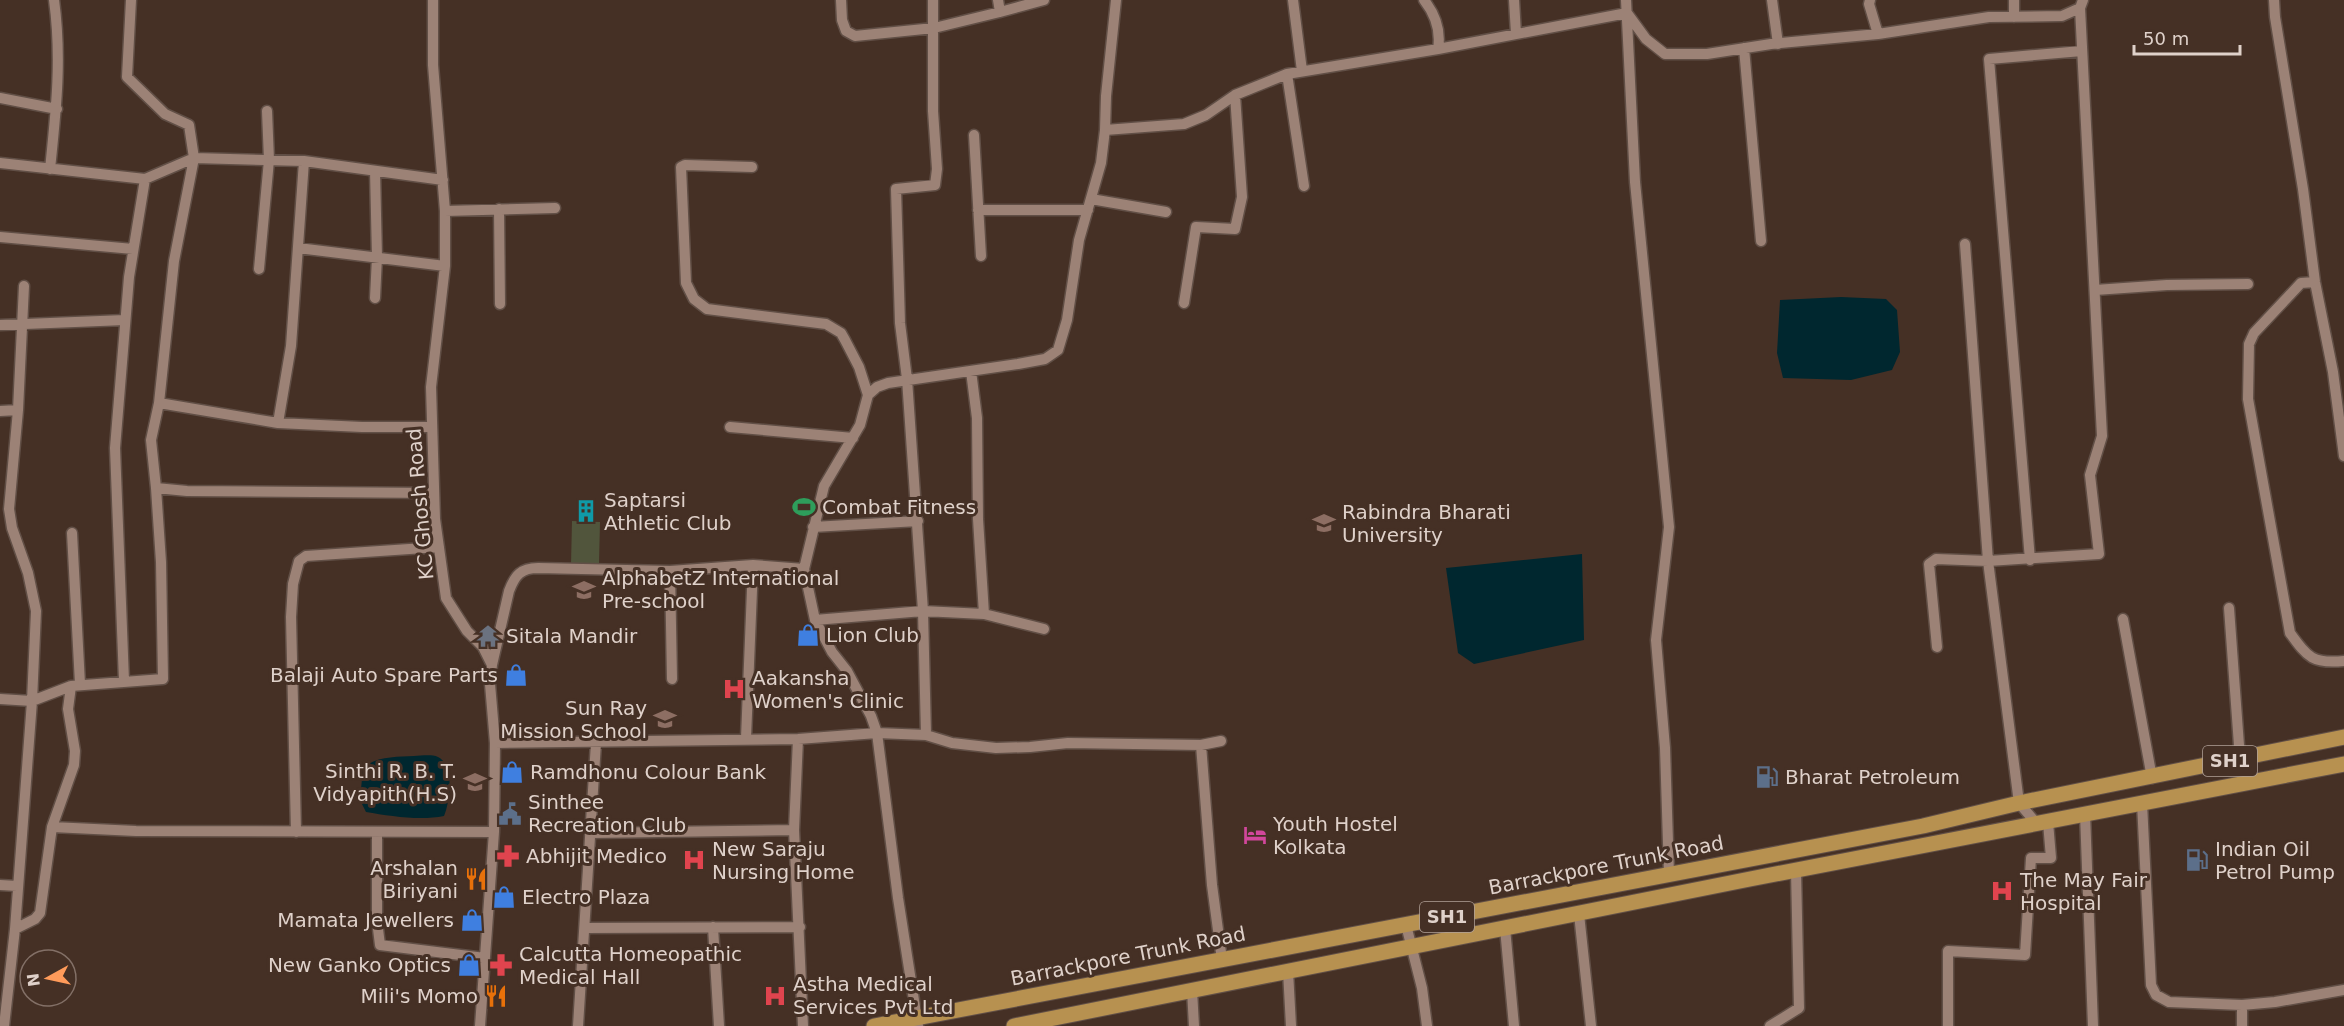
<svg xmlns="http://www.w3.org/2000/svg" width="2344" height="1026" font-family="'DejaVu Sans',sans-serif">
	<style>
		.green { fill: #51553c }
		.water { fill: #00272f }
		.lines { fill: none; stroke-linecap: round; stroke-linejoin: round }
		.minor-casing { stroke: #614f46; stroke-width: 13 }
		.major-casing { stroke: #614f46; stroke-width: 17 }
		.minor { stroke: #9c8276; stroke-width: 10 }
		.major { stroke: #b79150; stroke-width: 15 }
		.labels { text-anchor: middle; stroke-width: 6; stroke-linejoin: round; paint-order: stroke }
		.shield { fill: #453025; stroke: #b1a198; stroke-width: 1.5 }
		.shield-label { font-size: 18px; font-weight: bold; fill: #dfd1ca }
		.poi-label { font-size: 20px; fill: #dfd1ca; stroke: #453025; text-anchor: start }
		.street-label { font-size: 20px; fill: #dfd1ca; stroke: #453025 }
	</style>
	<rect width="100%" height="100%" fill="#453025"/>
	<path class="green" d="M572,521L600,522L599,563L571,565Z"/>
	<path class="water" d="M1841,297L1886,299L1897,310L1900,352L1892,370L1851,380L1783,378L1777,353L1780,300Z
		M1582,554L1584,640L1474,664L1458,653L1446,568Z
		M414,756C421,756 431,754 438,757C455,765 450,802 444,816C420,821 390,816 366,812L360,800L363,768C376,756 397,757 414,756Z"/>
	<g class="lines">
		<g class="minor-casing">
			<path id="minor" d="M131,0L127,77L165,114L189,125L194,158L304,161L291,346L278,423L362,427H431
				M433,0V65L445,211V266L431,387L435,519L446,598L467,631L483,647L492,665L490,684L495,743L494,832L480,1026
				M841,0L842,20L846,31L855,36L934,28L1000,12
				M998,0L1000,12L1044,0
				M1293,0L1302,71
				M1424,0C1435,14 1441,31 1438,49
				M1514,0L1516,34
				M1626,0L1635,182L1669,527L1656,640L1665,748L1669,874
				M1772,0L1778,44
				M1870,0L1869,4L1878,34
				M2274,0L2275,17L2303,189L2315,282L2333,372L2344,456
				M2014,17V0
				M1744,48L1761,241
				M1287,74L1304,186
				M0,98L57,109
				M1105,130L1106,96L1116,0
				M974,135L981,256
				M194,158L174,261L159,403L278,423
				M304,161L443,180
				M0,163L145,179
				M752,167L685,165L681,167L686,283L694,299L707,309L826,324L841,333L845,340L859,367L868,395L860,425L824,486L804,569L815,620L832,652L847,671L871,716L877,733L926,735L952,743L996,748L1030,747L1068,743L1201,745L1221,741
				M50,169C56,111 62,59 54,0
				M1091,199L1166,212
				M499,209L500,304
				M978,210H1088
				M445,211L555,208
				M0,237L133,249
				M298,248L445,266
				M259,269L269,160L267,111
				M2315,282L2301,283L2254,333L2249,344L2248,399L2290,633C2308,658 2313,664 2344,661
				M2095,290L2167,285L2248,284
				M375,298L377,257L375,171
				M1184,303L1196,227L1235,229L1242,197L1235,95
				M0,325L125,320
				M971,371L977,418L978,519L984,614
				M868,395L877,387L888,383L1018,364L1045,359L1058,350L1067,320L1079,240L1101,163L1105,130L1184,124L1206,115L1235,95L1287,74L1438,49L1627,13L1646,39L1665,54H1707L1771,44L1878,34L1989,17L2062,16L2080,8L2083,0
				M159,403L151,440L156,488L187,491L433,493
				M0,411L18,410
				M730,427L853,438
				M813,527L918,521
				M72,533L80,684
				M2030,560L1989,59L2082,51
				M670,571L672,679
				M2229,608L2240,759
				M2123,619L2152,778
				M815,620L923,611L984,614L1044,629
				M1937,647L1929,564L1936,559L1988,561L1965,244
				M492,665L509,591C515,575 521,568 538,568L670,571L753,565
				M124,681L115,448L129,277L145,179L194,158
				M0,699L32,701L71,686
				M926,735L923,611L907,379L900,323L896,189L935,185L937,169L933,111V0
				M746,738L753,565L804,569
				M798,739L794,830L803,1026
				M495,743L798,739L877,733L898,898L918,1026
				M1201,745L1212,885L1222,960
				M2142,803L2151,985L2156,995L2169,1002L2242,1005
				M2085,814L2093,1026
				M2037,824L2019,803L1988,561L2099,554L2090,475L2102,436L2080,8
				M52,827L136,831L494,832
				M296,832L291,617L293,584L299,561L306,556L439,547
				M377,832V921L380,945L485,958
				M591,833L794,830
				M0,885L17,886
				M1579,914L1591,1026
				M1406,925L1422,988L1427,1026
				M713,927L719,1026
				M585,928L800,927
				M1505,928L1514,1026
				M15,929L35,919L40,913L52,827L74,765L75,751L68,709L71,686L163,679L161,562L156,488
				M1288,971L1291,1026
				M1192,990L1194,1026
				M4,1026L15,929L32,701L36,611L28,573L12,528L9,509L18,410L24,286
				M578,1026L596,743
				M1770,1026L1799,1008L1796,871
				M1948,1026V951L2025,955L2031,858H2051L2048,822
				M2242,1026V1005L2275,1002L2344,990"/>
		</g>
		<g class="major-casing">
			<path id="major" d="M874,1026L1923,826L2019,803L2344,737
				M1014,1026L1750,879L2344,764"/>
		</g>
		<use href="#minor" class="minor"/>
		<use href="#major" class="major"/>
	</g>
	<defs>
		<g id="stadium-bare" transform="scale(1.8)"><path d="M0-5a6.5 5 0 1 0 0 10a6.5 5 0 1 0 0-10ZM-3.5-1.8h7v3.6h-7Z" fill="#2e9e5b" stroke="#453025" stroke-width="2.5" paint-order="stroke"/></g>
		<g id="building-bare" transform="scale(1.8)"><path d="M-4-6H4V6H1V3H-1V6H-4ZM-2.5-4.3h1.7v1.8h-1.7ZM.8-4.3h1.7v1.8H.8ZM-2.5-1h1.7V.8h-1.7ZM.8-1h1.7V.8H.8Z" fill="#0f9aa8" stroke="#453025" stroke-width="2.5" paint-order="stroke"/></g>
		<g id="university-bare" transform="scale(1.8)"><path d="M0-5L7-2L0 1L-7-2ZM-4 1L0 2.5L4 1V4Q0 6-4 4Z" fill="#8d6e63" stroke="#453025" stroke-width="2.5" paint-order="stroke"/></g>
		<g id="school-bare" transform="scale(1.8)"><path d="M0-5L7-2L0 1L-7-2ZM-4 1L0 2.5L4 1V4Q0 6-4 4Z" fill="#8d6e63" stroke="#453025" stroke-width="2.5" paint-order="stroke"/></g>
		<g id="shop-bare" transform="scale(1.8)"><path d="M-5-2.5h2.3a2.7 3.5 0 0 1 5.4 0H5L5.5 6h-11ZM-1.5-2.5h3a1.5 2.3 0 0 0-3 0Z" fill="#3f7fe0" stroke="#453025" stroke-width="2.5" paint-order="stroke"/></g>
		<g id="temple-bare" transform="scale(1.8)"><path d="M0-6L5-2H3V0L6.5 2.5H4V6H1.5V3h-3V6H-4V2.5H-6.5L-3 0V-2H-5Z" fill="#6b7280" stroke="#453025" stroke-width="2.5" paint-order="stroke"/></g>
		<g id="hospital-bare" transform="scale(1.8)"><path d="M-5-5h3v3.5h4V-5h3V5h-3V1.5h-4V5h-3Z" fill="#e0444e" stroke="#453025" stroke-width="2.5" paint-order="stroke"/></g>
		<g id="fuel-bare" transform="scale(1.8)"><path d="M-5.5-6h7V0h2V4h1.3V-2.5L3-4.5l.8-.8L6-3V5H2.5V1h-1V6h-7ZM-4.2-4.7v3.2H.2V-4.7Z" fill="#5c6f8a" stroke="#453025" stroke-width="2.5" paint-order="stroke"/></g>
		<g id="civic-bare" transform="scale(1.8)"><path d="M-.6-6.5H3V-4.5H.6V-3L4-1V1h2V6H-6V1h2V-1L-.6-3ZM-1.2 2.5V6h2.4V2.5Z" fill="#5c6f8a" stroke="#453025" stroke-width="2.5" paint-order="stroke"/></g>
		<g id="hotel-bare" transform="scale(1.8)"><path d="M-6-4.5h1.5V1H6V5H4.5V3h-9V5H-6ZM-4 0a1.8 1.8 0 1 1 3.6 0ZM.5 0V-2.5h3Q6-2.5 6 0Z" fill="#d1479c" stroke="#453025" stroke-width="2.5" paint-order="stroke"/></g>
		<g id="pharmacy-bare" transform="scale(1.8)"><path d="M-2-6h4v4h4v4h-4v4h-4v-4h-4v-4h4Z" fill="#e0444e" stroke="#453025" stroke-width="2.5" paint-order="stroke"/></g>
		<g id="restaurant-bare" transform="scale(1.8)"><path d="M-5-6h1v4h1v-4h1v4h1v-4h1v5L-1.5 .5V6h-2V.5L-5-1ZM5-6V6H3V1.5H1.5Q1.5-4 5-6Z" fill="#e8710a" stroke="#453025" stroke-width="2.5" paint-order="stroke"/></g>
	</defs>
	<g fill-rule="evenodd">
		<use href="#stadium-bare" x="804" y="507"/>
		<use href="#building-bare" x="586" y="511"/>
		<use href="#university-bare" x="1324" y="523"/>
		<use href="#school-bare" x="584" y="590"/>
		<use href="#shop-bare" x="808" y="635"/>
		<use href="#temple-bare" x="488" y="636"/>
		<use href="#shop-bare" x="516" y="675"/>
		<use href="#hospital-bare" x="734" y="689"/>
		<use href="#school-bare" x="665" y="719"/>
		<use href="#shop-bare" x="512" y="772"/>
		<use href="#fuel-bare" x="1767" y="777"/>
		<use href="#school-bare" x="475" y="782"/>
		<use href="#civic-bare" x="510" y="814"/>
		<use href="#hotel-bare" x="1255" y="835"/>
		<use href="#pharmacy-bare" x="508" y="856"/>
		<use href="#hospital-bare" x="694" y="860"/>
		<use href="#fuel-bare" x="2197" y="860"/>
		<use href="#restaurant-bare" x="476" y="879"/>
		<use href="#hospital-bare" x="2002" y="891"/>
		<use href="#shop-bare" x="504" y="897"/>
		<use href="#shop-bare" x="472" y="920"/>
		<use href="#shop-bare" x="469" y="965"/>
		<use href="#pharmacy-bare" x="501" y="965"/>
		<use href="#restaurant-bare" x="496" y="996"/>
		<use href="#hospital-bare" x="775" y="996"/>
	</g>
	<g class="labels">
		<g class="shield">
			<rect x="2203" y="746" width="54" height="30" rx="4.5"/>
			<rect x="1420" y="902" width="54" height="30" rx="4.5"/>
		</g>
		<g class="shield-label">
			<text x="2230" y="767">SH1</text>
			<text x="1447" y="923">SH1</text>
		</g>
		<g class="poi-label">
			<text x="604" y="507">Saptarsi<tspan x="604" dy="23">Athletic Club</tspan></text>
			<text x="822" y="514">Combat Fitness</text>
			<text x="1342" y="519">Rabindra Bharati<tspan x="1342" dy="23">University</tspan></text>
			<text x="602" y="585">AlphabetZ International<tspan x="602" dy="23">Pre-school</tspan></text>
			<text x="826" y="642">Lion Club</text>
			<text x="506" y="643">Sitala Mandir</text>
			<text x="498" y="682" text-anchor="end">Balaji Auto Spare Parts</text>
			<text x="752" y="685">Aakansha<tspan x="752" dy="23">Women's Clinic</tspan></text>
			<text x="647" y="715" text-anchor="end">Sun Ray<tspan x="647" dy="23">Mission School</tspan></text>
			<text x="457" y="778" text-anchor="end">Sinthi R. B. T.<tspan x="457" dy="23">Vidyapith(H.S)</tspan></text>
			<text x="530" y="779">Ramdhonu Colour Bank</text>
			<text x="1785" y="784">Bharat Petroleum</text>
			<text x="528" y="809">Sinthee<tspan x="528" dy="23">Recreation Club</tspan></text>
			<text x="1273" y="831">Youth Hostel<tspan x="1273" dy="23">Kolkata</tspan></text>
			<text x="712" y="856">New Saraju<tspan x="712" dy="23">Nursing Home</tspan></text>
			<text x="2215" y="856">Indian Oil<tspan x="2215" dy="23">Petrol Pump</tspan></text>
			<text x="526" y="863">Abhijit Medico</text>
			<text x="458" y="875" text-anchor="end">Arshalan<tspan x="458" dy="23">Biriyani</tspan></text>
			<text x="2020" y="887">The May Fair<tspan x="2020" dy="23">Hospital</tspan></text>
			<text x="522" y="904">Electro Plaza</text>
			<text x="454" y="927" text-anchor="end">Mamata Jewellers</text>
			<text x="519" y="961">Calcutta Homeopathic<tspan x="519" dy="23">Medical Hall</tspan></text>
			<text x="451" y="972" text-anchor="end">New Ganko Optics</text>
			<text x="793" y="991">Astha Medical<tspan x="793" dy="23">Services Pvt Ltd</tspan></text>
			<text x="478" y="1003" text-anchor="end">Mili's Momo</text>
		</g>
		<g class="street-label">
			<text transform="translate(420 504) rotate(-95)" y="7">KC Ghosh Road</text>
			<text transform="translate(1606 865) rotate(-11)" y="7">Barrackpore Trunk Road</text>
			<text transform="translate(1128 956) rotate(-11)" y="7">Barrackpore Trunk Road</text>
		</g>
	</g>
	<g transform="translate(48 978) rotate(262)"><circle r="28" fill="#453025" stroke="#837067" stroke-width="1.5"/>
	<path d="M0-4.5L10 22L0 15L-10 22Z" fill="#ff9b5a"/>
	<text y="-9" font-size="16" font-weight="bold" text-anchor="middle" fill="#dfd1ca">N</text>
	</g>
	<path d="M2134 45v9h106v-9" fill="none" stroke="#dfd1ca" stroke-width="3"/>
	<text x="2143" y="45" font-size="18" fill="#dfd1ca" stroke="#453025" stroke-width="4.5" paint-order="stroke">50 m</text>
</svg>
